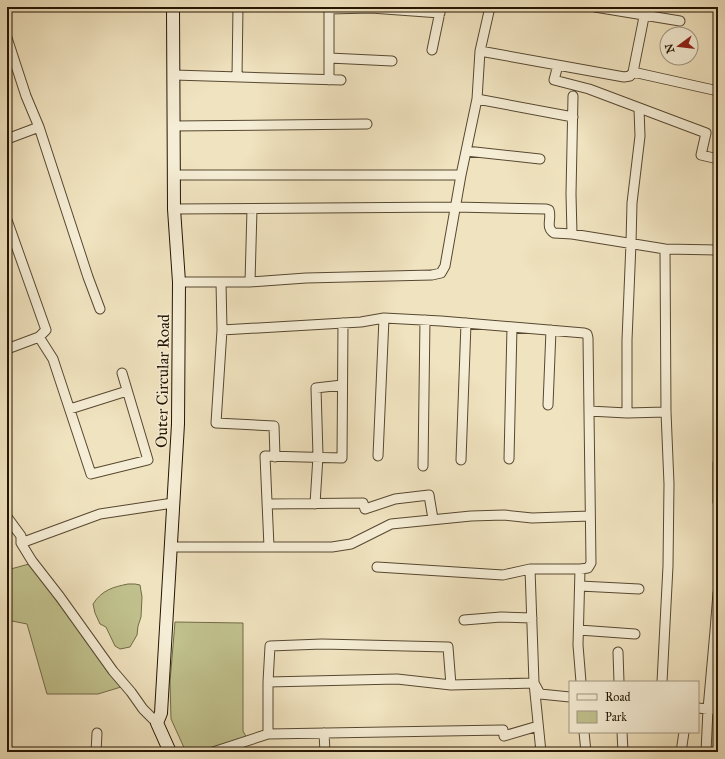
<svg xmlns="http://www.w3.org/2000/svg" width="725" height="759" font-family="'IM FELL Great Primer',serif">
	<style>
		.green { fill: #c0c18d; stroke: #726b48 }
		.lines { fill: none; stroke-linecap: round; stroke-linejoin: round }
		.street-casing { stroke: #574831; stroke-width: 11 }
		.secondary-casing { stroke: #241502; stroke-width: 14 }
		.street { stroke: #f5edd5; stroke-width: 9 }
		.secondary { stroke: #f5edd5; stroke-width: 12 }
		.labels { text-anchor: middle; stroke-width: 3; stroke-linejoin: round; paint-order: stroke }
		.street-label { font-size: 16px; fill: #241502; stroke: #f5edd5 }
	</style>
	<rect width="100%" height="100%" fill="#f0e3bf"/>
	<filter id="stains"><feTurbulence type="fractalNoise" baseFrequency=".005" numOctaves="4"/><feColorMatrix values="0 0 0 0 .2 0 0 0 0 .09 0 0 0 0 .02 0 0 0 .5 -.17"/></filter>
	<radialGradient id="worn" r=".72"><stop offset=".6" stop-color="#630" stop-opacity="0"/><stop offset="1" stop-color="#630" stop-opacity=".3"/></radialGradient>
	<path class="green" d="M29,564L121,687L98,694H47L27,624L7,620V570Z
		M128,584H135L140,585L142,597L141,617L138,626L137,635L130,647L120,649L115,646L106,627L100,624L95,613L93,604C102,590 113,587 128,584Z
		M175,622L243,623V731L248,740L210,752H186L171,719L170,682Z"/>
	<g class="lines">
		<g class="street-casing">
			<path id="street" d="M595,7L680,21
				M329,9L371,8L440,13
				M7,38L26,96L39,127L88,277L100,309
				M432,50L441,7
				M480,51L624,77L630,76L633,72L646,7
				M329,58L392,61
				M558,65L554,80L589,89L706,133L701,155L718,159
				M633,72L718,91
				M174,75L341,80
				M237,77L238,7
				M329,80V7
				M477,99L573,117
				M173,126L367,124
				M7,139L39,127
				M466,151L540,159
				M174,175H461
				M174,209L455,207L546,209L549,210C552,219 545,227 554,233L572,234L665,249L718,250
				M7,220L46,330L39,337L7,349
				M572,234L571,194L573,96
				M179,282H250L306,278L432,275L441,273L445,266L461,175L477,99L480,51L490,7
				M221,282L222,330L216,423L274,426L275,457
				M250,282L252,209
				M222,330L361,322L384,318L441,321L584,333L587,334L588,338L591,563L588,568L580,569H530L534,683L541,752
				M39,337L53,359L91,474L148,460L122,373
				M548,405L551,330
				M70,409L127,391
				M589,411L627,413L666,412
				M627,413V340L631,243L632,203L640,136L639,109
				M378,456L384,318
				M509,459L512,327
				M461,460L466,323
				M718,463V502
				M423,466L425,320
				M267,504L363,503L365,509L395,499L429,495L433,519
				M315,504L318,456L316,388L342,385
				M7,517L21,536V543L32,561L60,597L113,671L131,692L143,709L157,723
				M21,543L100,514L173,503
				M171,547H269L265,456L342,458L343,323
				M269,547H332L351,544L391,524L471,516L504,515L532,518L590,516
				M377,567L503,575L530,569
				M580,569L578,645L581,682
				M580,586L639,589
				M464,620L501,617L532,618
				M579,630L635,634
				M618,652L619,682
				M268,682L397,679L451,685L534,683L540,694L570,697
				M662,682L668,566L669,484L666,412L665,249
				M698,708L718,710
				M584,732L586,752
				M622,732L623,752
				M324,733L325,752
				M268,734V682L270,646L322,644L448,647L451,685
				M96,752L97,733
				M213,752L268,734L503,730L504,736L538,726
				M681,752L684,732
				M706,752L708,709L715,631L718,593"/>
		</g>
		<g class="secondary-casing">
			<path id="secondary" d="M170,752L157,723L161,713L178,424L179,282L174,209L173,7"/>
		</g>
		<use href="#street" class="street"/>
		<use href="#secondary" class="secondary"/>
	</g>
	<g class="labels">
		<g class="street-label">
			<text transform="translate(162 381) rotate(-89)" y="6">Outer Circular Road</text>
		</g>
	</g>
	<rect width="725" height="759" fill="none" stroke="#f0e3bf" stroke-width="24"/>
	<rect x="8" y="8" width="709" height="743" fill="none" stroke="#241502" stroke-width="2"/>
	<rect x="12" y="12" width="701" height="735" fill="none" stroke="#241502"/>
	<rect x="569" y="681" width="130" height="52" fill="#f5edd5" stroke="#a19781"/>
	<rect x="577" y="694" width="20" height="6" fill="#f5edd5" stroke="#a19781"/>
	<text x="605" y="701" font-size="12" fill="#241502">Road</text>
	<rect x="577" y="711" width="20" height="12" fill="#c0c18d" stroke="#a19781"/>
	<text x="605" y="721" font-size="12" fill="#241502">Park</text>
	<g transform="translate(679 46) rotate(255)"><circle r="19" fill="#f5edd5" stroke="#a19781"/>
	<path d="M0-3L7 15L0 10L-7 15Z" fill="#8f2418"/>
	<text y="-6" font-size="11" font-weight="bold" text-anchor="middle" fill="#241502">N</text>
	</g>
	<rect width="100%" height="100%" filter="url(#stains)"/>
	<rect width="100%" height="100%" fill="url(#worn)"/>
</svg>
